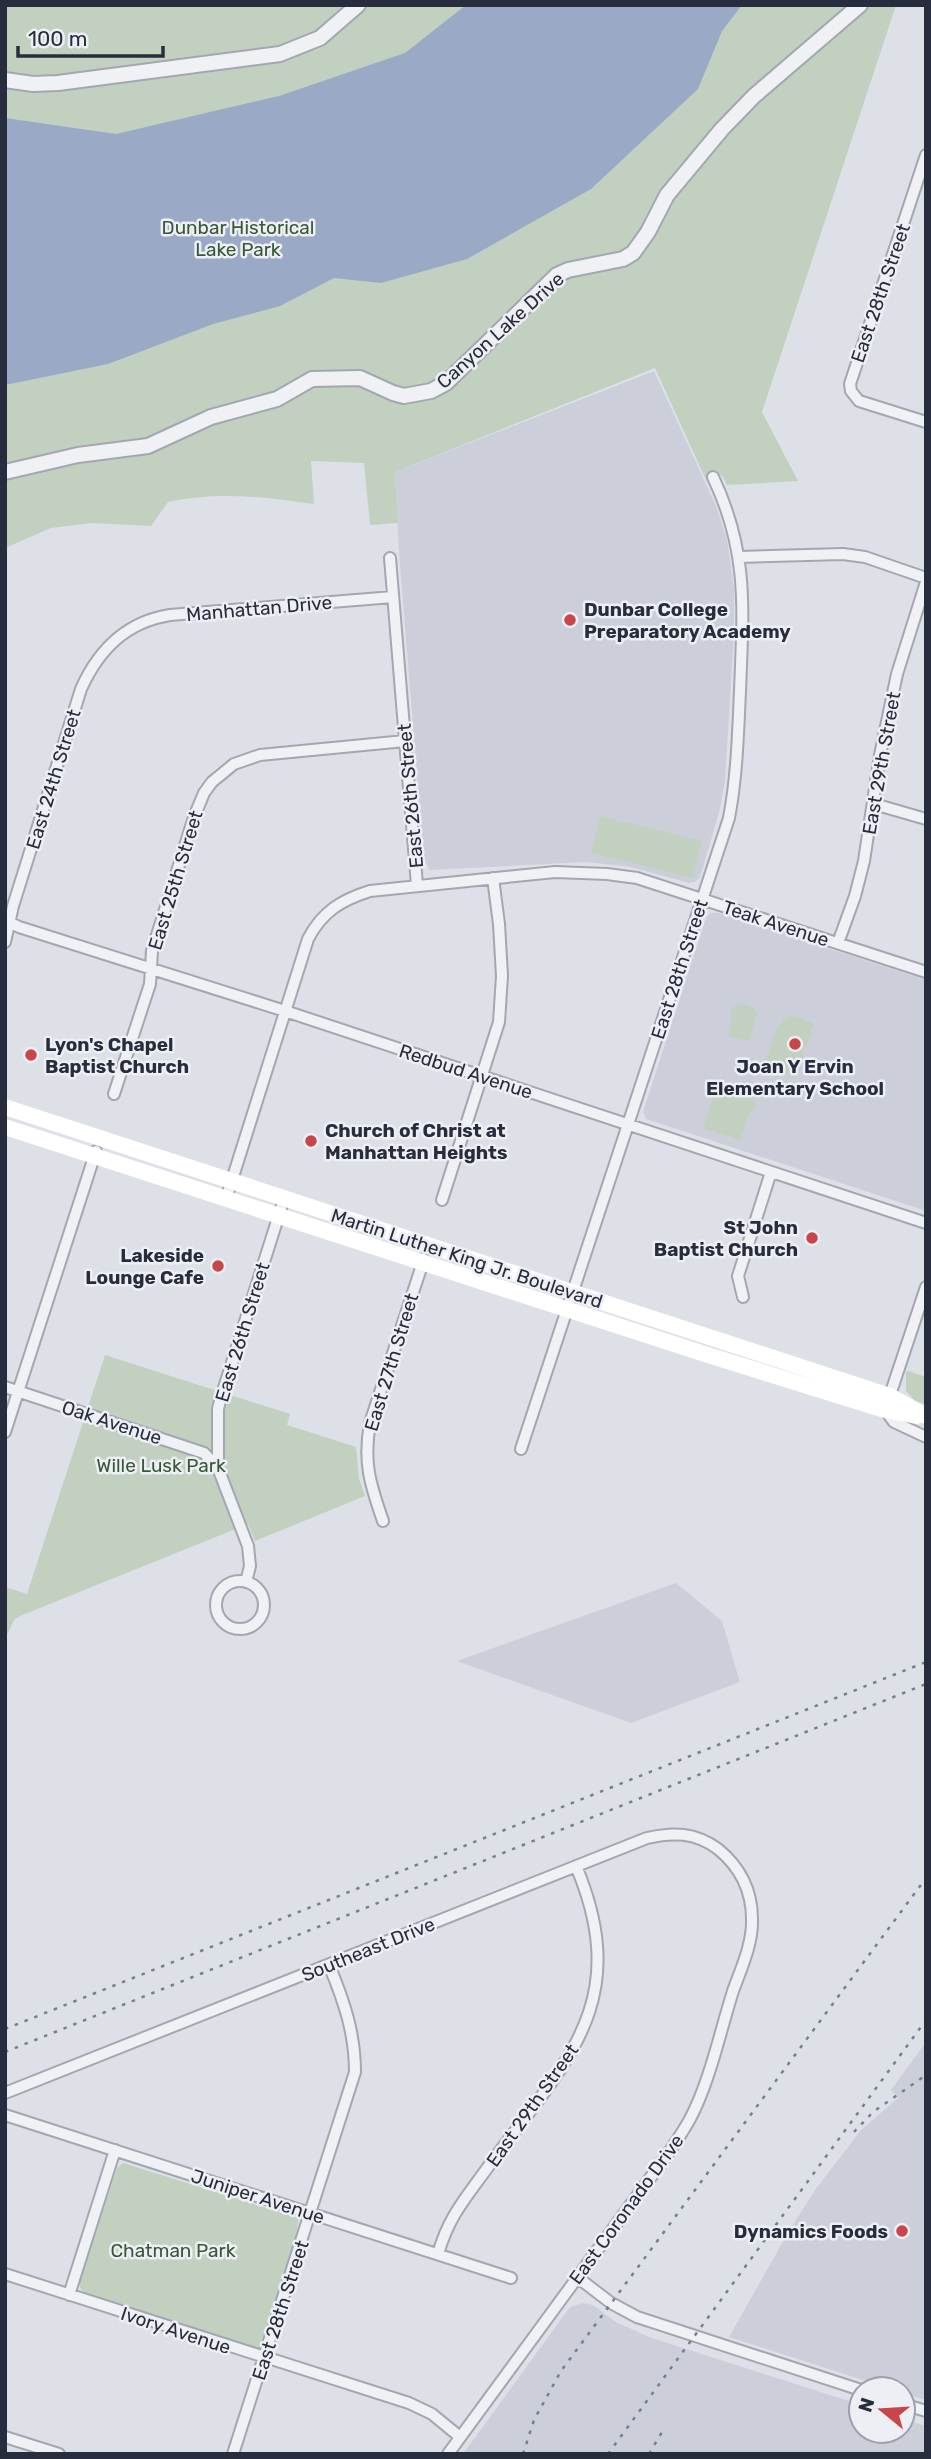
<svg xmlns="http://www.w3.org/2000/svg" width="931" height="2459" font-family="Rubik,sans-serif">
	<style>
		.built { fill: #cccfd9 }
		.green { fill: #c1d0bf }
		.water { fill: #9aa9c6 }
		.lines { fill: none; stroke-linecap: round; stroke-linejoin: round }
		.minor-casing { stroke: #a4a7b1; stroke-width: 14 }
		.tertiary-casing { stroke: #a4a7b1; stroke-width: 18 }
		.minor { stroke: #f0f1f5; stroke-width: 10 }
		.tertiary { stroke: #f0f1f5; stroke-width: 14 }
		.secondary { stroke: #fff; stroke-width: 16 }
		.rail { stroke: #787e90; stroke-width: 2.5; stroke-dasharray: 3.5 7; stroke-linecap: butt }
		.poi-dot { fill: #c84649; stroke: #edeff5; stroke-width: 2.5 }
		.labels { text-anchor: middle; stroke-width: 5; stroke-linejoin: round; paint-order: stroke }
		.park-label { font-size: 19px; fill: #375836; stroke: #edeff5 }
		.street-label { font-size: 19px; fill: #282d3d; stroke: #edeff5 }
		.poi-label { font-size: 19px; font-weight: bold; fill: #282d3d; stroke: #edeff5; text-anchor: start }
	</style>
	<rect width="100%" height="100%" fill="#dee0e7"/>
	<path class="built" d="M654,371L716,506L727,540L734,588V632L725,781L719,813L700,877L695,882L689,883L631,867L586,862L430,870L424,861L399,552L395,472Z
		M710,913H719L926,980V1211L646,1119L643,1112L706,918Z
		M676,1583L722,1621L740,1682L631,1723L457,1661Z
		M926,2042V2400L903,2393V2389H891L729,2337L789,2231L815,2190L861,2130L898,2098L891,2090Z
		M583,2303L593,2305L616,2322L649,2337L861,2405V2431H903V2419L926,2426V2454H463L567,2311L571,2307Z"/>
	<path class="green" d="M5,5H896L762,412L798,481L727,485L722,475L707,482L655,368L395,472L398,523L370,525L364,463L311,461L314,504C266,497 216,491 168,502L151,526L92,523L51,528L5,548Z
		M600,816L702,841L693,878L591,853Z
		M741,1003L754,1008L757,1014L749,1041L729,1036L732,1008Z
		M788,1015L814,1023L806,1047H803L801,1052L804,1054L796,1078L763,1068L777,1027Z
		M718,1083L737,1089L748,1085L756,1107L748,1116L740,1140L703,1128Z
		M105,1355L290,1414L287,1425L356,1447L359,1479L365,1496L255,1541L248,1524L20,1616L14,1620L5,1639V1587L27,1594Z
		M908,1371L926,1377V1404L915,1401L906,1391V1372Z
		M123,2163L298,2218C301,2232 268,2330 260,2348L256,2349L87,2294L81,2290L79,2284L117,2168Z"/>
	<path class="water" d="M466,5H742L722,31L698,89L591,189L467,259L381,283L334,278L280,306L213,324L108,364L5,385V118L116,134L279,96L405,53Z"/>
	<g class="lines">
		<g class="minor-casing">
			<path id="minor" d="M926,155L850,384L851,391L859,401L926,422
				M739,557L843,554L865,557L926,578
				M390,558L417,885
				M874,804L926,819
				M5,920L19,927L285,1011L926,1223
				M5,942L13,906L81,689C99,649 126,622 170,615L393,597
				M838,943L855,896L864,861L880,755L897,674L926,582
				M114,1094L150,984L152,951L194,817L204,793L212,782L234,764L260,755L405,741
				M226,1199L308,939C322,912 341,900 370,891L555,872L607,874L637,878L926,972
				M442,1200L499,1022L502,976L499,924L493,878
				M926,1287L885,1410L894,1422L926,1437
				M743,1297L738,1276L771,1172
				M5,1387L204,1453L218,1468L248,1546L250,1566L246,1582
				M5,1432L96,1151
				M521,1449L729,818C737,776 738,734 740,691C743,609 749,553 713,477
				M218,1468V1409L221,1397L284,1199
				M383,1521C370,1484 363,1462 370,1423L424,1259
				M216 1605a24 24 0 1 1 48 0a24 24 0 1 1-48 0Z
				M5,2093L647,1838C673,1832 695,1832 718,1849C740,1867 752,1890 752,1919C753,1943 741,1969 733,1991C720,2032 710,2081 690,2119C684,2130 677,2140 670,2151L448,2454
				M5,2115L511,2278
				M438,2254C449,2216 465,2199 488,2167C565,2062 634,2004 576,1866
				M5,2274L409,2403L432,2414L460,2437
				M577,2277L611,2303L637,2317L861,2390
				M69,2295L115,2150
				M903,2404L926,2411
				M5,2437L59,2454
				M233,2454L355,2072C355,2033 344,2001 329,1965"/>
		</g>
		<g class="tertiary-casing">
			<path id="tertiary" d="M5,80L33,84L58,83L280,54L320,38L358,5
				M5,472L78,455L148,446L211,417L277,399L312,379L360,378L393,393L404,396L431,391L446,383L557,275L568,270L623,259L633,253L648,232L667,195L722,129L754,96L860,5"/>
		</g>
		<use href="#minor" class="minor"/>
		<use href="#tertiary" class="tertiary"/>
		<path class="secondary" d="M5,1107L890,1396L926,1416
			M5,1127L711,1356L885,1410L917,1416"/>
		<path class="rail" d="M5,2029L926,1662
			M5,2052L926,1684
			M854,2132L873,2112L926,2075
			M523,2454L534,2420L561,2371L926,1878
			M608,2454L926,2020
			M649,2454L665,2427"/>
	</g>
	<g class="poi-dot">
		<circle cx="570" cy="620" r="7"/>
		<circle cx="795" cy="1044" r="7"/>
		<circle cx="31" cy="1055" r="7"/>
		<circle cx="311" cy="1141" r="7"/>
		<circle cx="812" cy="1238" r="7"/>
		<circle cx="218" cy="1266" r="7"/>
		<circle cx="902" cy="2231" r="7"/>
	</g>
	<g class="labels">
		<g class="park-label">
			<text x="238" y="234">Dunbar Historical<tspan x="238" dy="22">Lake Park</tspan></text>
			<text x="161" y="1472">Wille Lusk Park</text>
			<text x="173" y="2257">Chatman Park</text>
		</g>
		<g class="street-label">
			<text transform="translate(880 293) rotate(-71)" y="7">East 28th Street</text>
			<text transform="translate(500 330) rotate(-42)" y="7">Canyon Lake Drive</text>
			<text transform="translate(259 608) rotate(-5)" y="7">Manhattan Drive</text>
			<text transform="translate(881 763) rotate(-80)" y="7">East 29th Street</text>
			<text transform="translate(53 779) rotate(-73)" y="7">East 24th Street</text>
			<text transform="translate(410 796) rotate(-95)" y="7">East 26th Street</text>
			<text transform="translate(175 880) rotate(-73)" y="7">East 25th Street</text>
			<text transform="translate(776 923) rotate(18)" y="7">Teak Avenue</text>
			<text transform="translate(679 969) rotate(-72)" y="7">East 28th Street</text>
			<text transform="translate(466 1071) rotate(18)" y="7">Redbud Avenue</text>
			<text transform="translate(467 1258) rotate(18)" y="7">Martin Luther King Jr. Boulevard</text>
			<text transform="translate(242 1332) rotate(-73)" y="7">East 26th Street</text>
			<text transform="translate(391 1362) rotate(-73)" y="7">East 27th Street</text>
			<text transform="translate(112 1422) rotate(18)" y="7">Oak Avenue</text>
			<text transform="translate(368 1949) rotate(-22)" y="7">Southeast Drive</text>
			<text transform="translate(532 2105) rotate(-55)" y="7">East 29th Street</text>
			<text transform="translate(258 2196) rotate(18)" y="7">Juniper Avenue</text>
			<text transform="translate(626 2209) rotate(-54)" y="7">East Coronado Drive</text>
			<text transform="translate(280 2310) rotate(-72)" y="7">East 28th Street</text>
			<text transform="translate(176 2330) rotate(18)" y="7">Ivory Avenue</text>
		</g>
		<g class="poi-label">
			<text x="584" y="616">Dunbar College<tspan x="584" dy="22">Preparatory Academy</tspan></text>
			<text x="45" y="1051">Lyon's Chapel<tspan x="45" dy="22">Baptist Church</tspan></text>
			<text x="795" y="1073" text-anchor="middle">Joan Y Ervin<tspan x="795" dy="22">Elementary School</tspan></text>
			<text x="325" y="1137">Church of Christ at<tspan x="325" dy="22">Manhattan Heights</tspan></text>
			<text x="798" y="1234" text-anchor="end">St John<tspan x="798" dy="22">Baptist Church</tspan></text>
			<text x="204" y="1262" text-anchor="end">Lakeside<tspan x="204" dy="22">Lounge Cafe</tspan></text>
			<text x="888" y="2238" text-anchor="end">Dynamics Foods</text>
		</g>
	</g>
	<rect width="931" height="2459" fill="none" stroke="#282d3d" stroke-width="14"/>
	<g transform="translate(882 2410) rotate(288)"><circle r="33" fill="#edeff5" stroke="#9ea1ab" stroke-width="2"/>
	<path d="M0-5L12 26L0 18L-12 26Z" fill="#c84649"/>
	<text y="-10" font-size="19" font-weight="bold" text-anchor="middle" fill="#282d3d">N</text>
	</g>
	<path d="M18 46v10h145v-10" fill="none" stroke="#282d3d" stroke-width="3.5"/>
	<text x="28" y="46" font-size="21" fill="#282d3d" stroke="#edeff5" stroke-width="5" paint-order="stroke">100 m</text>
</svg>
